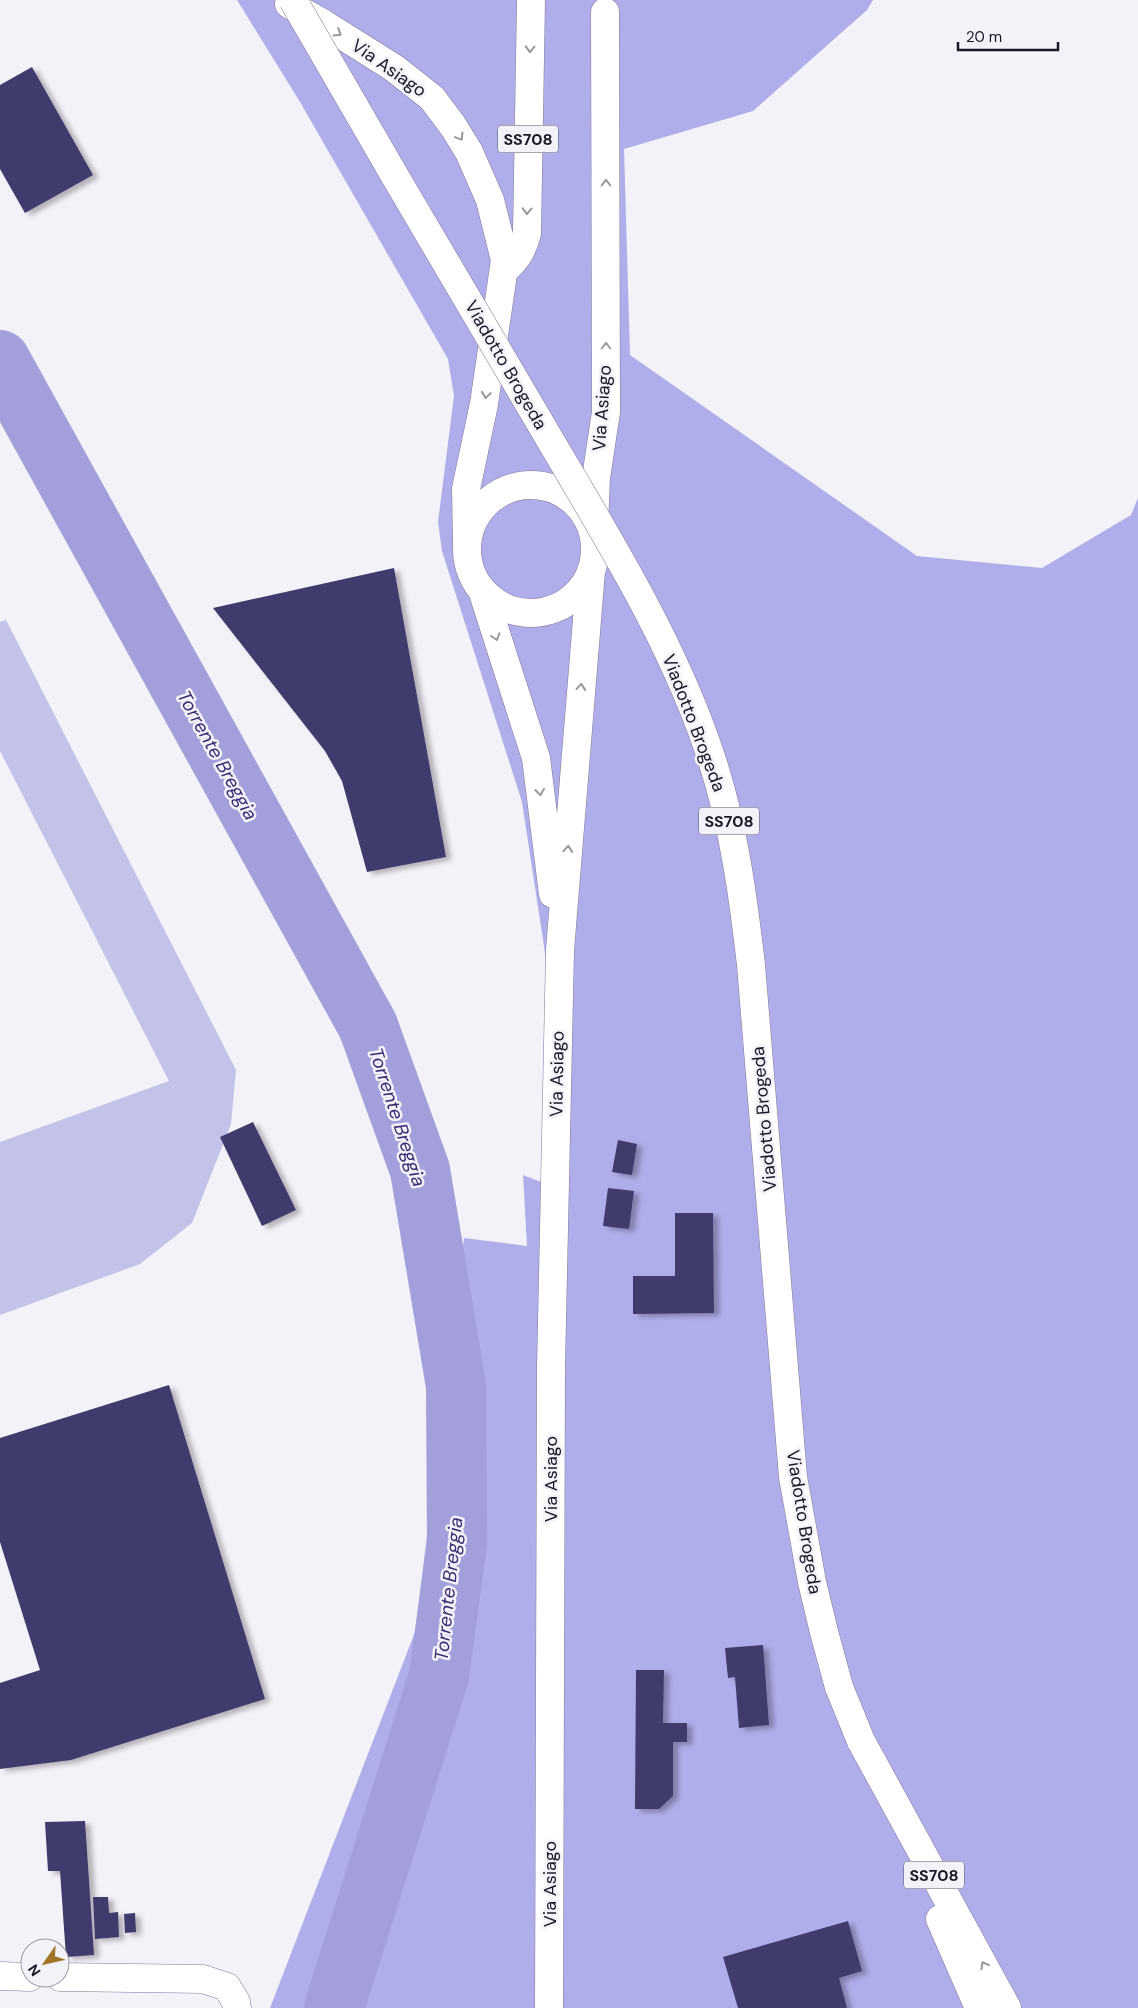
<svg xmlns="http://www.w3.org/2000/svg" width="1138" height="2008" font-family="'DM Sans',sans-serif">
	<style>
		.green { fill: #c3c2e8 }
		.forest { fill: #b0aeea }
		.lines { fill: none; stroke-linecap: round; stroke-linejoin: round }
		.river { stroke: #a29fdb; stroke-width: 60 }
		.building { fill: #3f3a6d; filter: url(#shadow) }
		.minor-casing { stroke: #7b7a9b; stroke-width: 29 }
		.major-casing { stroke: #7b7a9b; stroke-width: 29 }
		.minor { stroke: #fff; stroke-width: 28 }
		.major { stroke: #fff; stroke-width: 28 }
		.major-bridge-casing { stroke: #7b7a9b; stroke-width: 29; stroke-linecap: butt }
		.major-bridge { stroke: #fff; stroke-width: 28 }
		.oneway { stroke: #97979d }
		.labels { text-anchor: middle; stroke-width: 5; stroke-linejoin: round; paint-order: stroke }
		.shield { fill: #f2f2f9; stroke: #595965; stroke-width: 1 }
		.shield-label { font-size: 16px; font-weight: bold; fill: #181825 }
		.street-label { font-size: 18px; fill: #181825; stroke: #f2f2f9 }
		.water-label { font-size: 19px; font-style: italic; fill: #372c72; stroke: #f2f2f9 }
	</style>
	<defs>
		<filter id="shadow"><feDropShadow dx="5.5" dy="3" stdDeviation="2.5" flood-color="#0004"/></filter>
	</defs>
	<rect width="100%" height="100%" fill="#f2f2f9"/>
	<path class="green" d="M6,620L236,1070L231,1124L192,1223L140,1264L0,1315V1142L169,1081L0,751V622Z"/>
	<path class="forest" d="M237,0H873L867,10L753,111L624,149L630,355L917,556L1042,568L1131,515L1138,498V2008H270L415,1632L464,1238L527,1246L523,1175L541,1182L547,966L522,802L442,551L438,522L454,396L448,359L300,102Z"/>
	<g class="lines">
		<path class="river" d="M0,360L368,1026L420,1170L456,1386L457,1544L439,1676L334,2008"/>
	</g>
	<path class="building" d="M32,67L93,175L25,213L0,169V85Z
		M394,568L446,857L367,872L342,781L325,751L213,608Z
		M253,1122L296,1210L262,1226L220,1137Z
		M618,1140L637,1144L632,1175L612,1172Z
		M608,1188L634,1191L629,1229L603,1226Z
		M675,1213H713L714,1313L633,1314V1276H675Z
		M169,1385L265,1699L71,1760L0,1769V1683L40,1670L0,1542V1438Z
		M763,1645L769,1725L739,1728L735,1677L728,1678L725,1648Z
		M636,1670H664L663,1723H687V1742H673V1796L659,1809H635Z
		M85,1821L94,1955L66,1957L60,1871H48L45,1822Z
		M93,1897H108L109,1913L118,1912L119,1937L95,1939Z
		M135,1913L136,1932L125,1933L124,1914Z
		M848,1921L862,1971L839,1978L847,2008H738L723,1957Z"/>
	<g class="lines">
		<g class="minor-casing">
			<path id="minor" d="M289,4L324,24L394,68L432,98L453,126L469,152L490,200L505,260L484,404L466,489L467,542
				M467 549a64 64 0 1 1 128 0a64 64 0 1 1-128 0Z
				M594,527L596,478L606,412L605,12
				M482,590L536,758L553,894
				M0,1976L30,1977
				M60,1977L203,1979L227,1987L236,2002L237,2008
				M549,2008L551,1368L560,950L591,571"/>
		</g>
		<g class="major-casing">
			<path id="major" d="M504,270C517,260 523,249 527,233L531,0
				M861,1741L1007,2008
				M940,1919L979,2008"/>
		</g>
		<use href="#minor" class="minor"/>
		<use href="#major" class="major"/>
		<g class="major-bridge-casing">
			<path id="major-bridge" d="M293,0C374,141 456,281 539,421C603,531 674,641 713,763C734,829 743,896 751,965L793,1477L812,1582L824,1632L839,1687L861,1741"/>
		</g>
		<use href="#major-bridge" class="major-bridge"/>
	</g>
	<defs><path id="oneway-chevron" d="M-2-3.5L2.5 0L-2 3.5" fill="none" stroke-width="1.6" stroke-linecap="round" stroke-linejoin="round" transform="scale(1.25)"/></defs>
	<g class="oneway">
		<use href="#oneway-chevron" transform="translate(338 33) rotate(32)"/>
		<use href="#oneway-chevron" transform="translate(530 49) rotate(91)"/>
		<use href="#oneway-chevron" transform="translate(460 137) rotate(59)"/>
		<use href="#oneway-chevron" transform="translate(606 183) rotate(-90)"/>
		<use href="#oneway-chevron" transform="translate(527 211) rotate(91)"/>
		<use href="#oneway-chevron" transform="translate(606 346) rotate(-90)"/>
		<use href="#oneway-chevron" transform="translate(486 395) rotate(98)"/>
		<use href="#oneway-chevron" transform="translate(496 637) rotate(72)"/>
		<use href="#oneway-chevron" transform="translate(581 687) rotate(-85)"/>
		<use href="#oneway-chevron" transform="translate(540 792) rotate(83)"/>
		<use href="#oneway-chevron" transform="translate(568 849) rotate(-85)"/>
		<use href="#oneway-chevron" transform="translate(984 1965) rotate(-119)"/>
	</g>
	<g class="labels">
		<g class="shield">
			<rect x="498" y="125.5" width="60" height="27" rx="4"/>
			<rect x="699" y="807.5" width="60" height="27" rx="4"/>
			<rect x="904" y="1861.5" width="60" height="27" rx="4"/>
		</g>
		<g class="shield-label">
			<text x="528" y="145">SS708</text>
			<text x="729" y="827">SS708</text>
			<text x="934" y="1881">SS708</text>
		</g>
		<g class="street-label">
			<text transform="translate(389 68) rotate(35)" y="6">Via Asiago</text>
			<text transform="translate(506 365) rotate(60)" y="6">Viadotto Brogeda</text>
			<text transform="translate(602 408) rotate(-86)" y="6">Via Asiago</text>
			<text transform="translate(694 723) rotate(69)" y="6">Viadotto Brogeda</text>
			<text transform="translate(557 1074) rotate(-89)" y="6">Via Asiago</text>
			<text transform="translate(764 1119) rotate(-95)" y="6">Viadotto Brogeda</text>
			<text transform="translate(551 1479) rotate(-90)" y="6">Via Asiago</text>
			<text transform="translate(804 1522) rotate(81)" y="6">Viadotto Brogeda</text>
			<text transform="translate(550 1884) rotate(-90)" y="6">Via Asiago</text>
		</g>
		<g class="water-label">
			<text transform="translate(218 755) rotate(61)" y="7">Torrente Breggia</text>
			<text transform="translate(398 1117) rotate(72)" y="7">Torrente Breggia</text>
			<text transform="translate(448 1589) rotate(-84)" y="7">Torrente Breggia</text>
		</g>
	</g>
	<g transform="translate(45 1963) rotate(236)"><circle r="24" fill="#f2f2f9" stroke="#9b9ba4"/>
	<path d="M0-4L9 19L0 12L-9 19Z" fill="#a27426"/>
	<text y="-8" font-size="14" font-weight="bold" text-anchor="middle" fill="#181825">N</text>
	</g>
	<path d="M958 42v8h100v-8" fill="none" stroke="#181825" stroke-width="2.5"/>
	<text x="966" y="42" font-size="15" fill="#181825" stroke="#f2f2f9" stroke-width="4" paint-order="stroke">20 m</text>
</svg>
